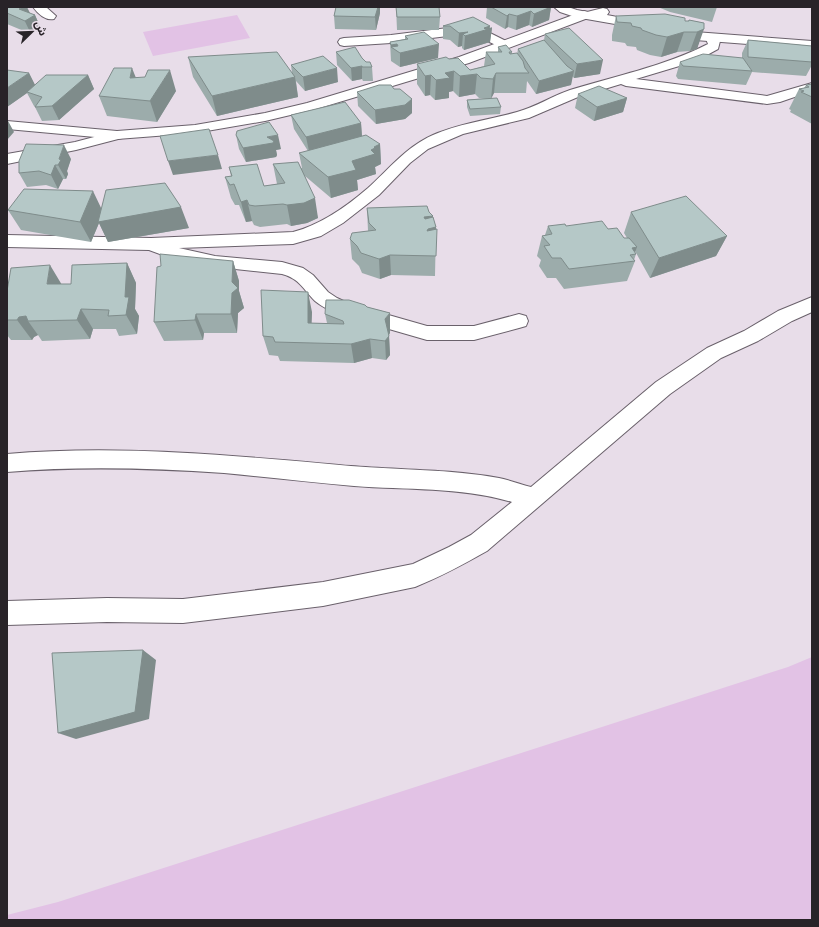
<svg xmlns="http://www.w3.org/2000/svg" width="819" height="927" font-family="Karla,'Noto Sans Arabic',sans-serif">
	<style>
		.green { fill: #e2c2e5 }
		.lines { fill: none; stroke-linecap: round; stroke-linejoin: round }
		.minor-casing { stroke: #6a616b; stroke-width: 2 }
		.tertiary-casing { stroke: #6a616b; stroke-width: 2 }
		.secondary-casing { stroke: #6a616b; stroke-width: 2 }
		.minor { fill: #fff; fill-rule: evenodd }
		.tertiary { fill: #fff; fill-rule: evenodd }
		.secondary { fill: #fff; fill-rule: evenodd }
		.wall { fill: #9cacab }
		.shaded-wall { fill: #7f8c8b }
		.building { fill: #b5c8c7; stroke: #7f8c8b }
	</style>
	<rect width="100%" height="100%" fill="#e8dde9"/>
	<path class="green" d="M237,15L250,38L153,56L143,32Z
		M812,657V920H7V915L58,902L788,667Z"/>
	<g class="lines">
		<g class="minor-casing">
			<path id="minor" d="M33,7H46L56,16L54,19C46,21 38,14 33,7Z
				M464,26L482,29L508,42L510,45L508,48L504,49L475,35L464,34L391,43L344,46L340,45L338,42L340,39L344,38L391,35Z
				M712,35L716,36L720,41L718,49L696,61L636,79L767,96L812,83V91L780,102L767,104L626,86L621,84L578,97L529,118L463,134L428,149L410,163L379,195L343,223L321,236L293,244L179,248L215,256L282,262L303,268L313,275L328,292L337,298L350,304L427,326H474L519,314L526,316L528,321L526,326L519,328L474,340H427L337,314C330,310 322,307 315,301C303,289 300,279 282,274L198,265L176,260L149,250L7,247V235L151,238L293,232C320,225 346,207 368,188C389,169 406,147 433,135C460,123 489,120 517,112C536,107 552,96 570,90C616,76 665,66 708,44L706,39L708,36Z
				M117,131L122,132L124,135L122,138L76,150L7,164V154L75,142Z
				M812,297V312L792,321L758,341L721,358L670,394L487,551C464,564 440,577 415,587L323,606L183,623L107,622L7,625V601L107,598L183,599L323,582L413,564L449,547L471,535L512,502C462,487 406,490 354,486C310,482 267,477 224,473C152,468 79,466 7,472V454C122,444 236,456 351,466C400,470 450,469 499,478C509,480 520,484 531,487L656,382L707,348L744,331L778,311Z"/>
		</g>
		<g class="tertiary-casing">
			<path id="tertiary" d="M584,11L588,12L590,15L588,18L469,63L316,109L265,121L195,133L117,139L7,129V121L117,131L195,125L265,113L307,103L459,57Z"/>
		</g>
		<g class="secondary-casing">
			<path id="secondary" d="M554,7H568L577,10L587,12L603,8L607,9L609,12L607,15L695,32L812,41V49L695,40L655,31L575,17L560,12Z"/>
		</g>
		<use href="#minor" class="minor"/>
		<use href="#tertiary" class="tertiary"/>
		<use href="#secondary" class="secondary"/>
	</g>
	<path class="wall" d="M7,7L35,15L41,29L31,34L7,24Z
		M336,7H380V13L376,30L335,29L334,16Z
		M396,7L440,17L439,30H397Z
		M487,7H551L549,20L532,27L529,25L516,30L508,27L505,29L486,18Z
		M658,7H717L712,22L670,12Z
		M616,16L685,21H688L689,20L704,23L697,49L690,51L677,52L661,57L650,55L637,50L636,47L627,46L625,43L612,41V35Z
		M443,26H490V28H492L490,42L464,50L462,48V46L458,47L450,40L443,39Z
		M545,34L600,74L574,78L572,76L571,85L536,94L527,81L526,93H494L491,98L501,107L500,114L470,116L467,107V100L486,98H479L475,94L459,97L453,91L449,92V98L435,100L430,95L425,96L417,84V64L449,59L470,70L484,66L486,52H498V47L512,52V54H517L518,49L544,40Z
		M405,36L438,58L400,67L391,61L390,42L405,39Z
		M748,40L812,46V65L806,76L752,72L746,85L678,79L676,76L680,62L742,58V53Z
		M336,52L362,58L372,67L373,81H363L362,79L352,81L337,65Z
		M188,57L292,73L291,65L338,82L305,91L296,81L298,97L217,116L193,77Z
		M29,73L35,85L88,75L94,89L59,120L42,121L35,107L34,106L27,93L7,107Z
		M136,77L176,91L157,122L107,116L99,96Z
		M812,84V124L790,112L791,110L789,109L799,89L804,88L806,85Z
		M394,89L412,99V113L405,119L376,124L358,106L357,92Z
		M578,94L627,98L623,112L594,121L575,108Z
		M291,115L361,123L362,136L380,144L381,164L375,167L376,174L357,180L358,190L331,198L305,176L318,218L307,223L291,226L287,224L260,227L254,225L252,221L246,222L239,205H235L231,198L225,177L231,176L229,167L264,186L277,184L273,164L302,168L299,153L308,151L294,129Z
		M236,135L281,149L276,150L277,155L276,157L246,162L239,149Z
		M71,159L67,171L68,174L66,179H63L58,189L46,185L27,187L19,173Z
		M102,208L189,228L108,242L99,223L91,242L21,230L8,210Z
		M367,208L429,212L433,216V218L436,227L435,276L391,275L380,279L362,273L359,266L352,259L350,239L368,231Z
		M631,212L727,236L716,256L650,278L635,251V252L636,254L634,260L635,261L627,281L564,289L556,278H547L539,266L541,260L537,256L542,236L545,235L548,226L608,229L624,238H627L624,233Z
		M233,261L239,281V291L244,308L238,313L237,333H204L203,340L164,341L154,322Z
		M127,263L136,283L135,309L139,316L137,334L119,336L116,329H93L90,339L42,341L38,335L34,337L32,340H11L7,335V291L62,284H71Z
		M367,307L390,313V333L389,335L390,355L386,360L372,358L354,363L280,361L278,356L269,355L263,336L312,312L311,323H327L325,314Z"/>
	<path class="shaded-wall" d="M23,7H27L32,17L35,15L41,29L31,34L19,9Z
		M378,7H380V13L376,30L375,17Z
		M551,7L549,20L532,27L534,14Z
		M531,11L529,25L516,30L517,16Z
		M509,14L508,27L505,29L507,16Z
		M490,26L489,29L492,28L490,42L464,50L465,36L463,34L462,46L458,47L459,33Z
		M704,29L697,49L690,51L697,32Z
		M684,32L677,52L661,57L667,37Z
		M397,44V51L391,47V45Z
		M439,44L438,58L400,67V53Z
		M603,60L600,74L574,78L577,64Z
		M362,66V79L352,81L351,68Z
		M132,68L140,88L130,78Z
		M337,68L338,82L305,91L303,77Z
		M170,70L176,91L157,122L150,101Z
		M454,71L453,91L449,92V98L435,100L436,80L445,73Z
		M574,71L571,85L536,94L539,81Z
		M29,73L36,87L27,92V93L7,107V88Z
		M496,73L494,93L491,99L493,79Z
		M477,74L475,94L459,97L460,76Z
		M88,75L94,89L59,120L52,106Z
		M431,75L430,95L425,96V76Z
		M295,77L298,97L217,116L212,96Z
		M627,98L623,112L594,121L597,107Z
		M412,99V113L405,119L376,124L375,110Z
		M7,119L14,132L7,140Z
		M361,123L362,137L309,151L306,137Z
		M278,135L281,149L276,150L277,155L276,157L246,162L243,148L267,137Z
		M380,144L381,164L375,167L376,174L357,180L358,190L331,198L328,177L374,147Z
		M64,145L71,159L67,171L68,174L66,179L58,165L59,159Z
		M218,155L222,169L173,175L168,161Z
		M55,165L63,179L58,189L51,175Z
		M93,191L103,212L181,207L189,228L108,242L99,223L91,242L80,222Z
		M315,198L318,218L307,223L291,226L287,205Z
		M247,200L252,221L246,222L241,202Z
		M433,216L432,228L436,227V248L427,249L424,217Z
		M727,236L716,256L650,278L659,258Z
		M637,247L634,255L632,248Z
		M390,255L391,275L380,279L379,259Z
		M233,261L239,281V291L244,308L238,313L237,333L231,314L232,282Z
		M127,263L136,283L135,309L139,316L137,334L126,315L125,297Z
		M50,265L62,285L47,284Z
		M308,292L312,312L311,342L308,323Z
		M81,309L93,329L90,339L77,320Z
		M390,313V333L386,338L385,319Z
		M196,314L204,333L203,340L195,320Z
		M26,316L28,321L38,335L34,337L32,340L17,320L19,317Z
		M389,336L390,355L386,360L385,341Z
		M370,339L372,358L354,363L351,344Z
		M143,650L156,660L149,719L76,739L58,733Z"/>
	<path class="building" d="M7,7H23L19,9L35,15L25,21L7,13Z
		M336,7H378L375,17L334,16Z
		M396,7H439L440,17H397Z
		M491,7H551L534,14L531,11L517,16L509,14L507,16Z
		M665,14L685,18V21H689V20L704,23V29L697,32H684L667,37L656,35L642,30L641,28L632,26L631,23L617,22L616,16Z
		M473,17L490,26L484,28L485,29L492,28L465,36L463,34L468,32L459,33L450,26H443Z
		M569,28L603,60L577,64L545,34Z
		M424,32L439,44L400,53L391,47L398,46L397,44L391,45L390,42L408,39L405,36Z
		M544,40L567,66L574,71L539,81L518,49Z
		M748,40L812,46V62L748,57Z
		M506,45L512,52H509L510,54L517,53L523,61L525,68L529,73H496L493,79L481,78L477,74L460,76L454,71L445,73L450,78L436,80L431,75L425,76L417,64L446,57L449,59L458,58L470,70L495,64L486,52H502L498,47Z
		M355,47L362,58L366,62H370L372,67H362V66L351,68L336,52Z
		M277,52L295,77L212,96L188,57Z
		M703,54L743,58L752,71L683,66L680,62Z
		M323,56L337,68L303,77L291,65Z
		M114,68H132L130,78L145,77L148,70H170L150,101L99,96Z
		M7,70L29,73L7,88Z
		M46,75H88L52,106L35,107L42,97L27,92Z
		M812,84V97L801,92L804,91L799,89L809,87L806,85Z
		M379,85H391L394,89H400L412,99L405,105L375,110L357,92Z
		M599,86L627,98L597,107L578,94Z
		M497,98L501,107L470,109L467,100Z
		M345,102L361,123L306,137L291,115Z
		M269,122L278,135L267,137L274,141L273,143L243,148L236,135L237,131Z
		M209,129L218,155L168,161L160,136Z
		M366,135L380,144L374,147L375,148L371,150L375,154L352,161L356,170L328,177L299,153Z
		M26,144L64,145L59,159L61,160L58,165H55L51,175L39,171L19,173V161Z
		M298,162L315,198L304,203L287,205L283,204L255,206L249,205L247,200L241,202L234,184L230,185L225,177L232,176L229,167L257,164L264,186L285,183L273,164Z
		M165,183L181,207L98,222L106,190Z
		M24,189L93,191L80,222L8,210Z
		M686,196L727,236L659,258L631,212Z
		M427,206L429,212L433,216L424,217L425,219L433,217L436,227L428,229L427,231L437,229L436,256L390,255L379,259L361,253L357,246L350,239L352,233L376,230L369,223L367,208Z
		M602,221L608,229L617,228L624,238H629L637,247L632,248L636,254L630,255L635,261L569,269L561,258H552L544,246L550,245L542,236L552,234L548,226L565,224L566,226Z
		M160,254L233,261L232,282L238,288L232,293L231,314H196L195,320L154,322L157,267L161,266Z
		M127,263L125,297H129L126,315L108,316L109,310L81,309L77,320L28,321L26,316L19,317L17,320H7V291L11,268L50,265L47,284H71L72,265Z
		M261,290L308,292V323L344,324L343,321L325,314L326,300H349L365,305L367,307L390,313L385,319L389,336L385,341L370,339L351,344L275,342L273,337L263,336Z
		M143,650L135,712L58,733L52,653Z"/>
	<rect width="819" height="927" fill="none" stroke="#282328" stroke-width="16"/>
	<g transform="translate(32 32) rotate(67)" stroke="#e8dde9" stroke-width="3" paint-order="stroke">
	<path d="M0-3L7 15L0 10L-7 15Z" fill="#282328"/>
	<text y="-6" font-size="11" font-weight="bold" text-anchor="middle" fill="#282328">ش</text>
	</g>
</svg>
